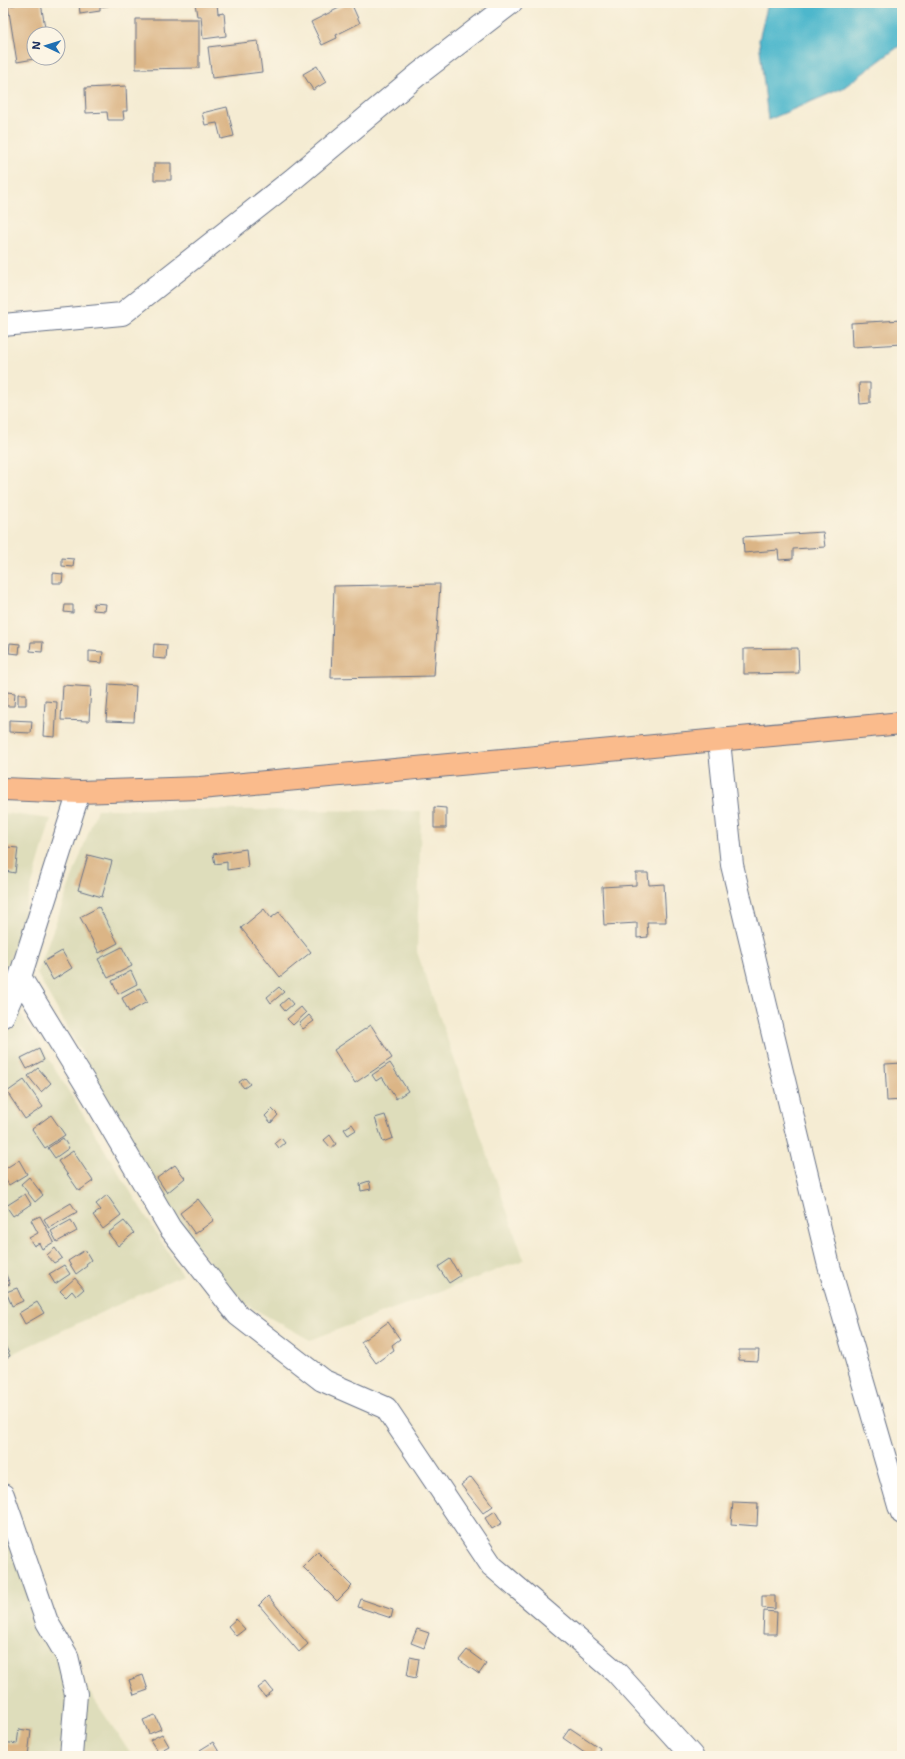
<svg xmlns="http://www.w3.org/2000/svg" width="905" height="1759" font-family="'Shantell Sans',sans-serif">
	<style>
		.built { fill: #deddbb }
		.water { fill: #4eb7cc; stroke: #347395 }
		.building { fill: #dbb586 }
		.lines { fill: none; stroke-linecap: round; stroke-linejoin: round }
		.minor-casing { stroke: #677187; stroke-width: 24 }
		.major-casing { stroke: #677187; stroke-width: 24 }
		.minor { stroke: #fff; stroke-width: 22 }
		.major { stroke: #fabb8c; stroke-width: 22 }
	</style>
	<rect width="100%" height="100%" fill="#fcf5e5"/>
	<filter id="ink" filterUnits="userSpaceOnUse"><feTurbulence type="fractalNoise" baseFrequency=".025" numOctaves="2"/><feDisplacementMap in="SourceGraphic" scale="8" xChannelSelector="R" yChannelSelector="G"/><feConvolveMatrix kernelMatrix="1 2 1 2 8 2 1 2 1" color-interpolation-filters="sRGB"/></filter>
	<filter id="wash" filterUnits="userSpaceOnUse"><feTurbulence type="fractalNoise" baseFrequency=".012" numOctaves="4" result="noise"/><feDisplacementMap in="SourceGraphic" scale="16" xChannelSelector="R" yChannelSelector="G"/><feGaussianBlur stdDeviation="0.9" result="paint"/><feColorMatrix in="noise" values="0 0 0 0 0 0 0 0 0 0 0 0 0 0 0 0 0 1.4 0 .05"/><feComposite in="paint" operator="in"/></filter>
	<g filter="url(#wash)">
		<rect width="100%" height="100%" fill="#f5ecd3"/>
		<path class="built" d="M97,809L421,811L417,952L524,1260L310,1340L245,1304L181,1228L37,974Z
			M3,813L51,819L3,985L182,1275L3,1358Z
			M3,1498L5,1500L86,1687L132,1756H3Z"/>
		<path class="water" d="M768,3H902V44L843,88L768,120L759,40Z"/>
		<g id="blocks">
			<path class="building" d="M25,3H41L46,34H34V59L17,62L8,6Z
				M79,3H119V4L100,7V11L80,14Z
				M195,3H217L218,14L224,13L226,36L203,39L201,16H197Z
				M349,3H351L360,23L336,35L337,38L322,45L311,22Z
				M136,19H199V68L136,69Z
				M258,41L262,72L212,78L208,47Z
				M317,66L326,82L313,90L303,74Z
				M126,86L127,111H123L124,120H108L107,112L86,113L85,88Z
				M227,107L234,136L221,139L217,123L205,125L202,113Z
				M154,163H171V180H154Z
				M902,320V344L852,347L851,323Z
				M859,383H870V403L860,404Z
				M823,532L825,547L793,549V559L779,560L778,550L744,553L743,537Z
				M62,558L74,559L73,567L62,566Z
				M53,573L63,574L62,583H53Z
				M440,584L434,676L331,678L334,586Z
				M94,603L106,604L105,611L93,610Z
				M65,605H73V613L64,612Z
				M31,642H43L42,652L30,651Z
				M10,643L20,644L19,654L9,653Z
				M154,644L167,645L166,659L153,658Z
				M798,648L799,673L744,674V649Z
				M89,651L103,652L102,663L89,662Z
				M109,684L136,686L134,722L106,721Z
				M63,685L91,687L89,721L61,720Z
				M7,692L15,693L14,706H6Z
				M18,694H26V705H18Z
				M45,701L57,702L55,737L43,736Z
				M9,720L32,721L31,733L9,732Z
				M434,807L446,808V828H434Z
				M7,847L18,848L15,873L5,871Z
				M246,849L248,867L227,870V862L215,864L213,854Z
				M88,855L112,861L102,897L78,890Z
				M636,873H648L649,885L664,884L666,922H647L648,937L637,938V923L604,925L602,887L636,885Z
				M99,907L118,943L99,953L80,917Z
				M264,909L271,918L279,912L311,952L280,977L241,928Z
				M122,947L132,966L108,978L98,959Z
				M62,951L72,968L53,980L43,962Z
				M131,971L137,984L118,994L112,981Z
				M279,987L284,992L271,1003L267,997Z
				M140,988L147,1002L129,1012L122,998Z
				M288,998L293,1004L285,1011L280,1005Z
				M301,1007L306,1013L293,1025L287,1019Z
				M309,1015L314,1021L303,1029L299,1024Z
				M371,1025L392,1058L355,1083L334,1050Z
				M39,1049L44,1060L27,1069L21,1058Z
				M390,1063L408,1091L396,1099L382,1077L376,1081L372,1075Z
				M902,1063V1100L887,1101L885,1064Z
				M38,1068L51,1083L41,1092L28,1076Z
				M245,1078L250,1084L244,1088L239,1082Z
				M24,1080L43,1107L25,1119L7,1092Z
				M272,1109L278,1115L271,1123L265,1116Z
				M51,1115L65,1135L45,1148L32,1129Z
				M385,1115L393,1138L383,1142L375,1118Z
				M352,1124L356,1130L348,1135L344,1129Z
				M330,1135L336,1144L331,1148L324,1140Z
				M63,1138L69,1148L55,1158L48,1148Z
				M281,1138L285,1143L279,1148L275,1143Z
				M73,1151L93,1181L79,1191L58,1161Z
				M19,1160L27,1174L9,1185L3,1176V1170Z
				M175,1165L185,1178L167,1193L157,1178Z
				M29,1177L43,1195L35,1202L21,1184Z
				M369,1181L371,1189L361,1191L360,1184Z
				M25,1194L31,1204L13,1216L6,1206Z
				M107,1195L121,1215L103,1229L93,1215L101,1210L96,1204Z
				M198,1199L214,1220L195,1234L180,1213Z
				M71,1203L77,1212L49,1228L44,1219Z
				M40,1216L54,1242L42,1249L39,1243L34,1246L29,1238L38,1233L31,1220Z
				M71,1220L77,1231L57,1242L51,1231Z
				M124,1221L134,1233L118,1246L108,1233Z
				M55,1248L62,1258L54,1263L47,1255Z
				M85,1250L91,1260L86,1264L87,1266L76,1274L68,1261Z
				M450,1259L460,1276L449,1283L438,1267Z
				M64,1265L70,1274L55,1284L49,1274Z
				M3,1268L10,1284L3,1287Z
				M75,1278L84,1289L76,1296L72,1291L66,1297L60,1291Z
				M17,1288L23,1301L12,1306L6,1292Z
				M37,1302L44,1313L25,1324L19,1313Z
				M388,1322L400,1339L392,1345L394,1350L376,1363L361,1342Z
				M3,1341L10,1356L3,1360Z
				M739,1350H759L758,1361L739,1360Z
				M471,1477L493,1506L483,1513L461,1485Z
				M733,1502L758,1503L757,1526L731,1524Z
				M495,1511L502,1523L492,1529L485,1518Z
				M318,1552L352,1586L337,1601L303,1567Z
				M268,1596L308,1644L299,1652L259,1605Z
				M762,1596H775V1609L762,1608Z
				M361,1599L393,1610L391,1618L358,1607Z
				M764,1611L777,1612L776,1634H763Z
				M236,1619L245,1629L236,1636L228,1626Z
				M417,1629L429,1633L424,1648L411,1643Z
				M467,1650L486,1664L479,1674L459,1660Z
				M410,1657L419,1659L416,1678L407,1676Z
				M143,1675L148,1690L134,1695L129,1680Z
				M266,1682L273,1691L265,1697L258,1688Z
				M155,1715L161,1729L149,1734L143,1720Z
				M570,1728L600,1748L596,1756H589L563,1738Z
				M19,1729L31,1731L28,1756H3V1742L17,1744Z
				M162,1734L169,1746L158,1752L150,1740Z
				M213,1742L219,1752L213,1756H204L200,1750Z"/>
		</g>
	</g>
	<g filter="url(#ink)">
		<use href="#blocks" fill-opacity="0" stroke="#677187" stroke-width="1"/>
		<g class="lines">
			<g class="minor-casing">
				<path id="minor" d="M3,325L122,314L292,180L420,73L511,3
					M719,741L732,865L829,1266L899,1506L902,1513
					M20,977L93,1096L170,1228L238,1315L322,1380L386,1408L492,1566L616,1672L692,1756
					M3,1016L20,977L79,792
					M3,1495L47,1622L67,1656L76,1694L71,1756"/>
			</g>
			<g class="major-casing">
				<path id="major" d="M3,789L79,792L200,788L902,723"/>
			</g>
			<use href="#minor" class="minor"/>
			<use href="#major" class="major"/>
		</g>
	</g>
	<rect width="905" height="1759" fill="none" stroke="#fcf5e5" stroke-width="16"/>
	<g transform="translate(46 46) rotate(274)"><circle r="19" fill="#fcf5e5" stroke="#a2a6af"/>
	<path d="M0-3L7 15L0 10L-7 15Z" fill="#1f6fb2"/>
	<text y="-6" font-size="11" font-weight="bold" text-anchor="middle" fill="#1b2f5e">N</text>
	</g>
</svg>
